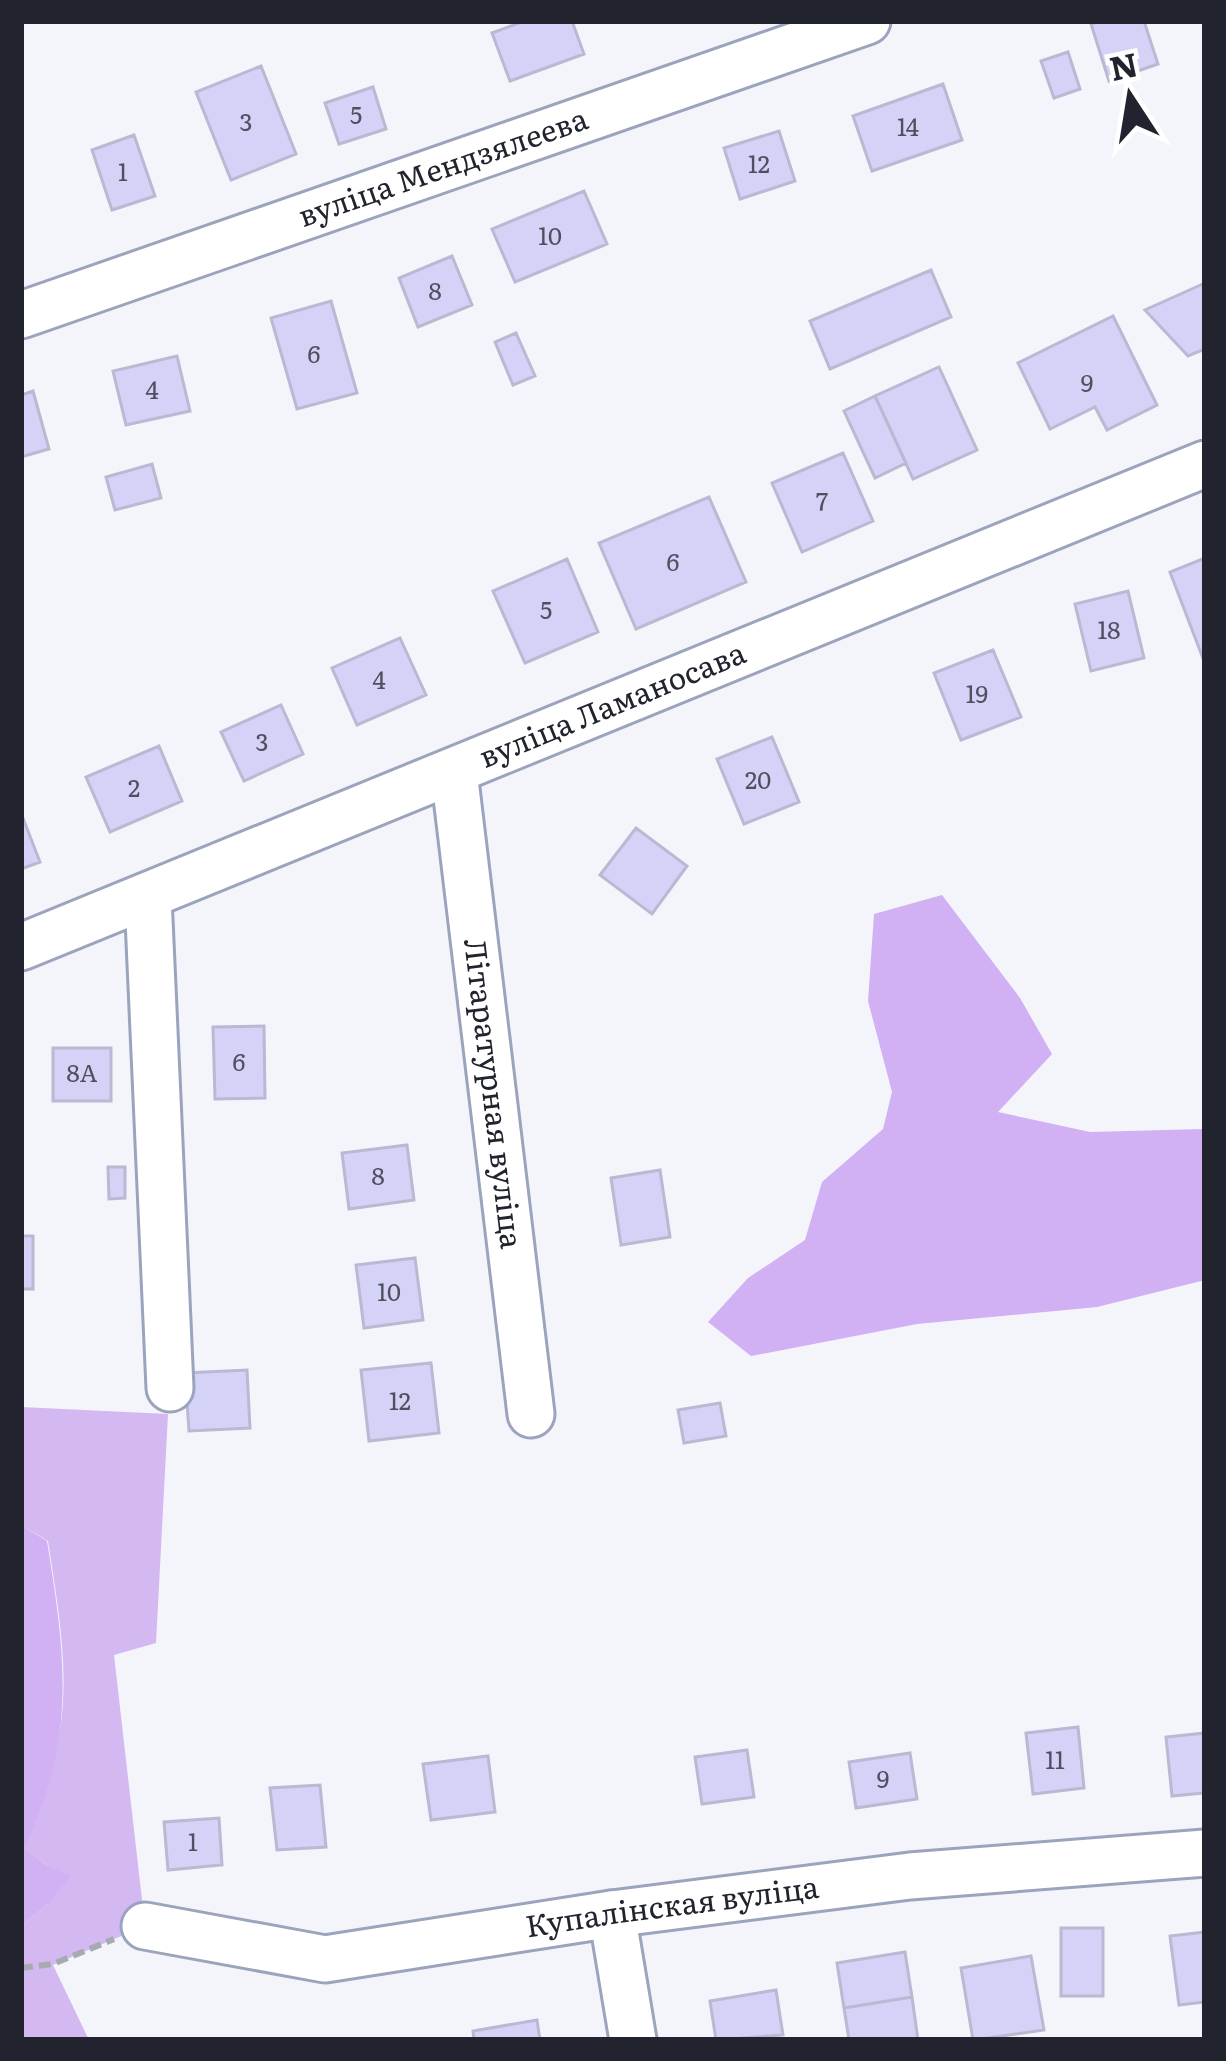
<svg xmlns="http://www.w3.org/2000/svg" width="1226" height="2061" font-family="Literata,serif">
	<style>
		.green { fill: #d4b8f2 }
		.forest { fill: #d2b0f4 }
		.building { fill: #d4d2f6; stroke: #bab8d3; stroke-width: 3 }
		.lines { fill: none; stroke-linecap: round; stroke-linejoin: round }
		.minor-casing { stroke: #9ba4bd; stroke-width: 51 }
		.path { stroke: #a7aab1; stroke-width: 6; stroke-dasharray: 12 6; stroke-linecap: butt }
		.minor { stroke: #fff; stroke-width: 45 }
		.labels { text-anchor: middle; stroke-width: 10; stroke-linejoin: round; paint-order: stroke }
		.number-label { font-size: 24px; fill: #4e5060 }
		.street-label { font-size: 30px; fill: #21242e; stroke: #fff }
	</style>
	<rect width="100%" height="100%" fill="#f3f5fb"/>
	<path class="green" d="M21,1407L168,1414L156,1643L114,1655L145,1926L53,1965L89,2040H21V1926L48,1904V1866L25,1849C43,1801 60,1753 63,1702C66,1648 56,1594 48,1541L21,1525Z"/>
	<path class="forest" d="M942,895L1020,998L1052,1054L998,1112L1090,1132L1205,1129V1280L1097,1307L917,1324L751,1356L708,1322L748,1278L805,1240L822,1182L883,1129L892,1092L868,1001L874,914Z
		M21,1525L47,1541C60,1622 74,1706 48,1786C42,1807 33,1828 25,1849L48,1866L71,1876L48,1904L21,1926Z"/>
	<path class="building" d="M524,21H572L584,54L510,81L492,33Z
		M1100,21H1144L1158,64L1109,81L1091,24Z
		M1068,52L1080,89L1054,98L1041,61Z
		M261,66L296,154L231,180L196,92Z
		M943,84L962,140L872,171L853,116Z
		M373,87L386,129L339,144L325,103Z
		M779,131L795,181L740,199L724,148Z
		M134,135L155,196L112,210L92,150Z
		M584,191L607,244L515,282L492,229Z
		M452,256L472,305L418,327L399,278Z
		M931,270L951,317L830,369L810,321Z
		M1205,283V349L1188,356L1145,310Z
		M331,301L357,393L297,409L271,318Z
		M1113,316L1157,405L1107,430L1095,407L1050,429L1018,363Z
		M516,333L535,376L513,385L495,342Z
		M177,356L190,411L126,425L113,371Z
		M939,367L977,450L913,479L875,396Z
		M33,391L49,449L21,457V395Z
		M875,396L906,463L875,478L844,411Z
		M843,453L873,521L802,552L772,483Z
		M152,464L161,498L115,510L106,477Z
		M709,497L746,582L636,629L599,543Z
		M1205,558V661H1204L1170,572Z
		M567,559L598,632L525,663L493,591Z
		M1128,591L1144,658L1091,671L1075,604Z
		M400,638L426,695L357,725L332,668Z
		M993,650L1021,717L961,740L934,673Z
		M281,705L303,754L244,781L221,732Z
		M772,737L799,802L744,824L717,759Z
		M159,746L182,801L110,832L86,777Z
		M21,813L40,862L21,869Z
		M636,828L687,866L652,914L600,875Z
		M264,1026L265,1098L215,1099L213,1027Z
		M53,1048H111V1101H53Z
		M407,1145L414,1200L349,1209L342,1153Z
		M108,1167H125V1198L109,1199Z
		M660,1170L670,1237L621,1245L611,1178Z
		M21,1236H33V1289H21Z
		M415,1258L423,1320L364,1328L356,1265Z
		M431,1363L439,1433L369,1441L361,1370Z
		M247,1370L250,1428L189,1431L185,1373Z
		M720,1403L726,1436L684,1443L678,1410Z
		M1078,1727L1084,1788L1033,1794L1026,1733Z
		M1205,1733V1793L1172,1796L1166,1737Z
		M747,1750L754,1797L702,1804L695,1757Z
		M910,1753L917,1799L856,1808L849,1762Z
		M488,1756L495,1812L431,1820L423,1764Z
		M320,1785L326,1847L277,1850L270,1788Z
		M219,1818L222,1865L168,1870L164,1822Z
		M1061,1928H1103V1996H1061Z
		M1205,1932V2002L1179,2005L1170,1936Z
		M905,1952L912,1997L844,2008L837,1963Z
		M1031,1956L1044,2030L973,2040L961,1968Z
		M776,1990L783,2035L716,2040L710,2001Z
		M912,1997L918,2040H849L844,2008Z
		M537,2020L540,2040H474L473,2031Z"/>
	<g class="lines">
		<g class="minor-casing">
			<g id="minor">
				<path id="s1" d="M21,315L867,21"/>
				<path id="s2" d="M454,772L531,1414"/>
				<path d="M148,897L170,1388"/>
				<path id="s3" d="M21,947L1205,464"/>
				<path d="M612,1914L633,2040"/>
				<path id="s4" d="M145,1926L325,1959L612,1914L910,1876L1205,1853"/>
			</g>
		</g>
		<path class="path" d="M21,1968L53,1964L114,1939"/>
		<use href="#minor" class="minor"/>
	</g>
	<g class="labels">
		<g class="number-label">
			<text x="356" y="124">5</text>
			<text x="246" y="131">3</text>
			<text x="908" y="136">14</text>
			<text x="759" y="173">12</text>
			<text x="123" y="181">1</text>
			<text x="550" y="245">10</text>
			<text x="435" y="300">8</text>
			<text x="314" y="363">6</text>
			<text x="1087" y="392">9</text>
			<text x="152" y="399">4</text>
			<text x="822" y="510">7</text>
			<text x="673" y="571">6</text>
			<text x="546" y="619">5</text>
			<text x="1109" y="639">18</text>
			<text x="379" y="689">4</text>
			<text x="977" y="703">19</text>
			<text x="262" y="751">3</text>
			<text x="758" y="789">20</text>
			<text x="134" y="797">2</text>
			<text x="239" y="1071">6</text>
			<text x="82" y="1082">8А</text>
			<text x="378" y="1185">8</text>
			<text x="389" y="1301">10</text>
			<text x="400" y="1410">12</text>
			<text x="1055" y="1769">11</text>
			<text x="883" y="1788">9</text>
			<text x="193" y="1851">1</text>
		</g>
		<g class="street-label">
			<text dy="10" stroke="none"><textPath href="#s1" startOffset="447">вуліца Мендзялеева</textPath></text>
			<text dy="10" stroke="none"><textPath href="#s3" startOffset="639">вуліца Ламаносава</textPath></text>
			<text dy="10" stroke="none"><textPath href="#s2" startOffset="324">Літаратурная вуліца</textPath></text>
			<text dy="10" stroke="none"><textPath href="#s4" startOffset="534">Купалінская вуліца</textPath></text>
		</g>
	</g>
	<rect width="1226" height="2061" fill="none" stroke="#21242e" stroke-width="48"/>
	<g transform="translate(1130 96) rotate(348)" stroke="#ffffff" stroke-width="9" paint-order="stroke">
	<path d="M0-9L21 45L0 30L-21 45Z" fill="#21242e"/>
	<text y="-18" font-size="33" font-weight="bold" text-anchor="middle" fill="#21242e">N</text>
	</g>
</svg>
